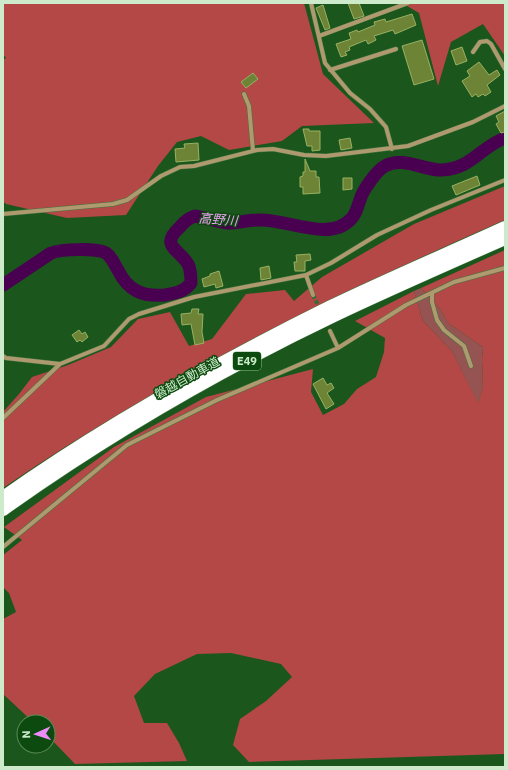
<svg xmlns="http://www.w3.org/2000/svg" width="508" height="770" font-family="'IBM Plex Sans','Noto Sans JP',sans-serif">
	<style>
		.green { fill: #955451 }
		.forest { fill: #b34847 }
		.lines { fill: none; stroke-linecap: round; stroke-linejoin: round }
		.river { stroke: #490051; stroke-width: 13 }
		.building { fill: #6d8335; stroke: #99b163 }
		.minor-tunnel { stroke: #366c36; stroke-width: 4; stroke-dasharray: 4 2; stroke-linecap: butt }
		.minor-casing { stroke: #3f743f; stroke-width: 5 }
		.motorway-casing { stroke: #3f743f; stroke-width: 13 }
		.minor { stroke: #af996f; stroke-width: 4 }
		.motorway { stroke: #fff; stroke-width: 12 }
		.labels { text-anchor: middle; stroke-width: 3; stroke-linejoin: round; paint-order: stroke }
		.shield { fill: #0d4a0f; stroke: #93bb93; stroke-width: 1 }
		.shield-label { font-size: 11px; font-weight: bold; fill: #cdebcb }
		.street-label { font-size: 12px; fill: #cdebcb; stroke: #0d4a0f }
		.water-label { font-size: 13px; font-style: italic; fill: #eca3f4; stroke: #0d4a0f }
	</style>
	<rect width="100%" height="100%" fill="#1b561c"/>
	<path class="green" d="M421,288L441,310L448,323L483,347L482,360L483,387L478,404L452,351L423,321L414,291Z"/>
	<path class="forest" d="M3,3H304L323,74L374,123L302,126L282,141L229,150L201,136L177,142L158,166L126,215L67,218L6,204L3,201V60L6,58L3,54Z
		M402,3H505V56L483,24L451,42L438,86L419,13Z
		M505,186V220C331,296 160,381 3,488V412L19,394L32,377L68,365L111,347L138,319L170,312L189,346L212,339L246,294L285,290L294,301L322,277L414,224Z
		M505,250V754L249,762L233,745L240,719L266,701L292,677L281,664L231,653L197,654L155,674L134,696L144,723H167L179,743L187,761L75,764L48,736V722H33L3,694V619L16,612L9,593L3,587V555L22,540L4,527L114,447L206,397L313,369L311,392L323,415L344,404L357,389L376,377L384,352L385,338L355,321L414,291L423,321L452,351L478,403L483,387L482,360L483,347L448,323L441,310L421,288Z"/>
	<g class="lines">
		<path class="river" d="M3,285L51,253C62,249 96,248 106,253C112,257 114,264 118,270C128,291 143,297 165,295C176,293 184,292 191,283C191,276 191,270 188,264C179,249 159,246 180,227C184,222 188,218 195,216C206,218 217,222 228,223C238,223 248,220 258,220C286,218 329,243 351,219C357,213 357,207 360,200C362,191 377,170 385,166C401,156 424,170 441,170C472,169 480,147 505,138"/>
	</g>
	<path class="building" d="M348,3H359L364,16L354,19Z
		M323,5L330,28L325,30L316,8Z
		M412,14L416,25L395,34L393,30L374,36L376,40L368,44L366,40L349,47L350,50L345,52L347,55L341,57L336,44L351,39L349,33L357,30L358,32L375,25L374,22L385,19L386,22Z
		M422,40L434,79L414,85L402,46Z
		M462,47L467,61L456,65L451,51Z
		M479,62L489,75L497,70L500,75L487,85L491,92L485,96L483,94L478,97L476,94L472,97L462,81L470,76L467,71Z
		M253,73L258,79L246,88L241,82Z
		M505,111V132L501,133L496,124L499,122L496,116Z
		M303,129H309V131H320V150L312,151V146H307Z
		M350,138L352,148L341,150L339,140Z
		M198,143L199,160L176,162L175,149L185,148L184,144Z
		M305,159L310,171H316V177H319L320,193L303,194V187H300V177L303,176V172H305Z
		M477,176L480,185L456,195L452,186Z
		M343,178H352V189L343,190Z
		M310,254L311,260L305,261V271H295L294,262H297L296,255Z
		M269,266L271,278L261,280L260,268Z
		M219,271L223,286L216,288L215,284L204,287L202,279L210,276V274Z
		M192,309H199L198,314H203L202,332L204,343L195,345L191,324L182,325L181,314L191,313Z
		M79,330L82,334L85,332L88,337L82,342L80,340L77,342L72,335Z
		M323,378L327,385L331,383L334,388L327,393L334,404L326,409L313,384Z"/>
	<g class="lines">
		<path class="minor-tunnel" d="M313,295L320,309"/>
		<g class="minor-casing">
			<path id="minor" d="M311,3L325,63L350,93L370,109L386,127L392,149
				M319,36L408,3
				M473,52L480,42L487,41L491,44L505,69
				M330,70L396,49
				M244,94L249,106L253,151
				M3,214L113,204L127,200L161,176L180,167L194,166L257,150L273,149L304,155L326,156L408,146L473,122L505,106
				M306,275L313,295
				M432,293V302L437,320L444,330L464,346L471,366
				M330,331L338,348L406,305L454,282L505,268
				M3,356L6,358L60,364
				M3,418L60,364L104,346L129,319L139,314L194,297L306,275L331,263L377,235L431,210L505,180
				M3,547L127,445L217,400L338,348"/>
		</g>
		<g class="motorway-casing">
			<path id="motorway" d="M3,497C106,424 216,363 329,307C387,279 446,254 505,227
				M3,510C107,436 219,371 334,316C391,289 448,264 505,239"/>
		</g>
		<use href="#minor" class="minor"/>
		<use href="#motorway" class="motorway"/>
	</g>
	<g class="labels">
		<rect class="shield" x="233" y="352" width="28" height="18" rx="3"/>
		<g class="shield-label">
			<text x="247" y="365">E49</text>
		</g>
		<g class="street-label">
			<text transform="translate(187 378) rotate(-29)" y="4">磐越自動車道</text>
		</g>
		<g class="water-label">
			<text transform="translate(218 219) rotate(4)" y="5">高野川</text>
		</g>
	</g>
	<rect width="508" height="770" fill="none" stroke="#cdebcb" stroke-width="8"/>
	<g transform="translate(36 734) rotate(267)"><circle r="19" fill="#0d4a0f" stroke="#5a8a5a"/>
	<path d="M0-3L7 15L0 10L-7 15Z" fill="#ee8cf9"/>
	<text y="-6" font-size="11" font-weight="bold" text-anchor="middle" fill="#cdebcb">N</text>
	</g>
</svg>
